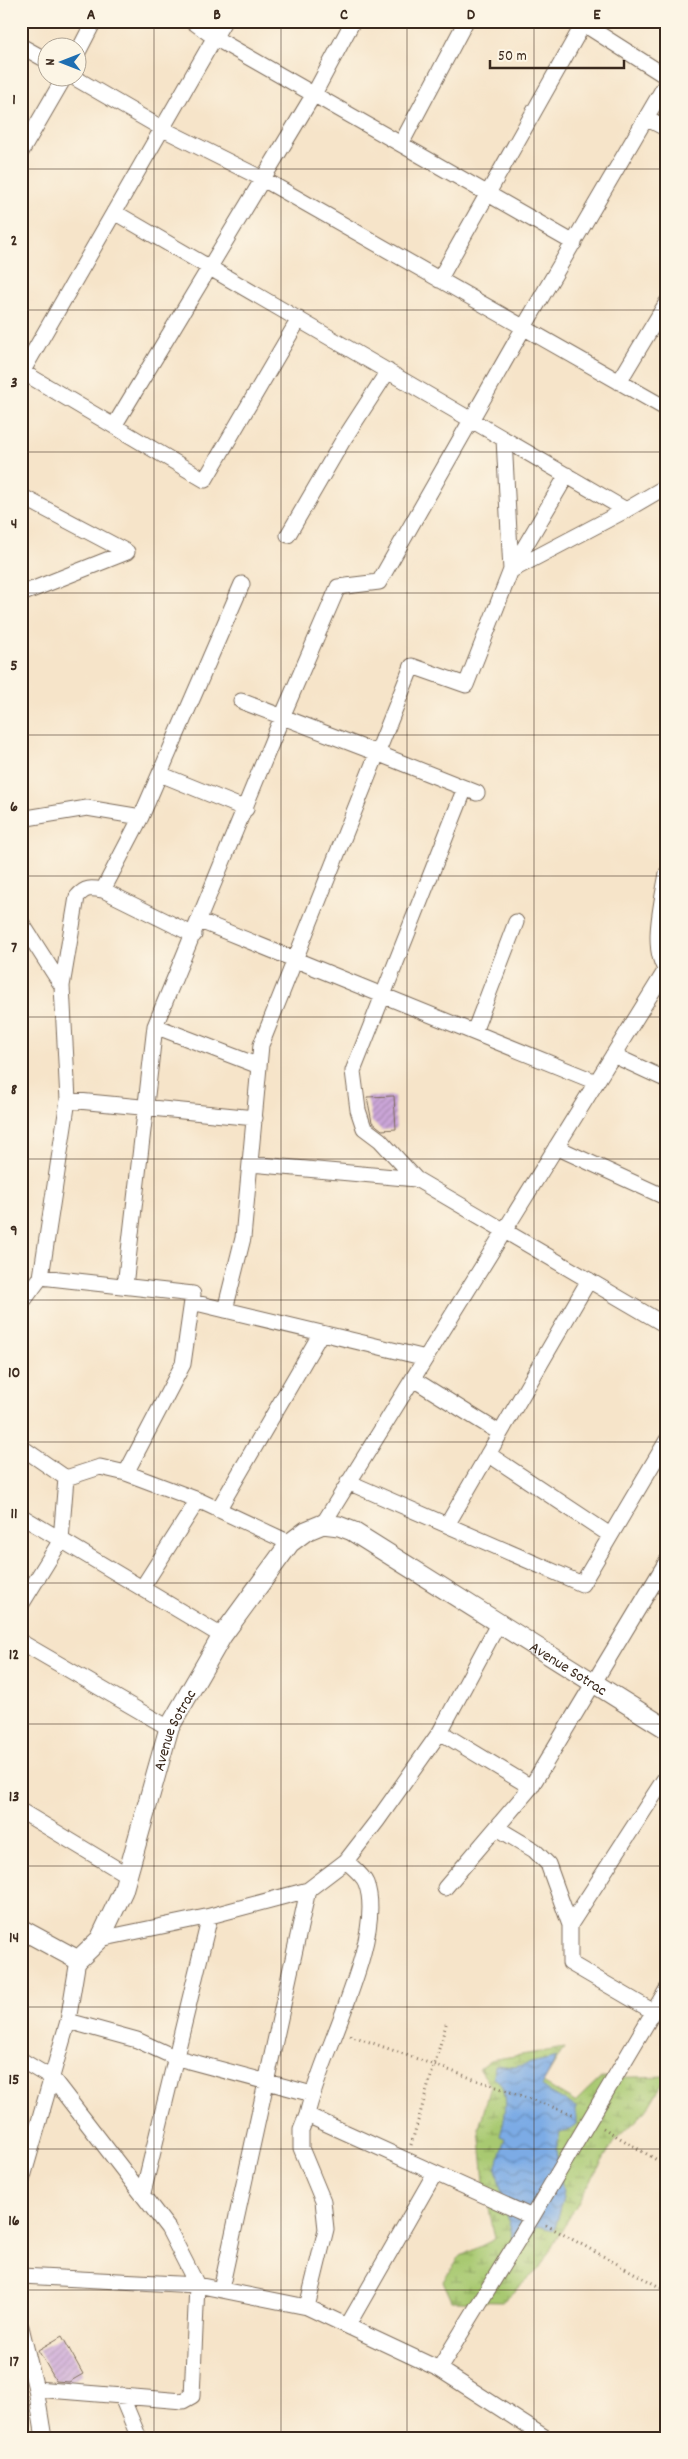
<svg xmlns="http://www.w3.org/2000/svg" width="688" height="2459" font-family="Dekko,sans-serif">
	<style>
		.wetland { fill: url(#wetland-marsh); stroke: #727a48 }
		.water { fill: url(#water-waves); stroke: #5b6a82 }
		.building { fill: url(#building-hatch) }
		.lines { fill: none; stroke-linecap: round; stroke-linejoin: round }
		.minor-casing { stroke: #7c6b5a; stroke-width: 17 }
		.tertiary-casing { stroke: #7c6b5a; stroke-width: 21 }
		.path { stroke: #7c6b5a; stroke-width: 3; stroke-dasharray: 1 4; stroke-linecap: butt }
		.minor { stroke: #fff; stroke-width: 15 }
		.tertiary { stroke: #fff; stroke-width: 19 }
		.grid { fill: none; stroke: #3b2a1e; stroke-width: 1; stroke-opacity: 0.55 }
		.labels { text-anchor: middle; stroke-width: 4.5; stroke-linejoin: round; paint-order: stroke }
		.street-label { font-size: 16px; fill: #3b2a1e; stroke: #fcf5e5 }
		.neatline { fill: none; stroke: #3b2a1e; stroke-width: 2 }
		.grid-label { font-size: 16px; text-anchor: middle; font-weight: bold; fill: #3b2a1e }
	</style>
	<defs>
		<pattern id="wetland-marsh" width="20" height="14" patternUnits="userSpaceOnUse" patternTransform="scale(1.25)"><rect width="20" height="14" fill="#a8c971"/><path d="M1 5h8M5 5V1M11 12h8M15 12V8" fill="none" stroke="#8aa35c"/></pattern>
		<pattern id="water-waves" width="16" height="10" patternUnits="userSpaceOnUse" patternTransform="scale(1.25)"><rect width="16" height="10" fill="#7babe5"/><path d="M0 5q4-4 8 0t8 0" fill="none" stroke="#668bb9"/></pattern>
		<pattern id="building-hatch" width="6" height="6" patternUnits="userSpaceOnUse" patternTransform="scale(1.25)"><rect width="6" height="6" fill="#cba6d8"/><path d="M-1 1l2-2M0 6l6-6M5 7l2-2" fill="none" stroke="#a687af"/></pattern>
	</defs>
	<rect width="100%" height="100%" fill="#fcf5e5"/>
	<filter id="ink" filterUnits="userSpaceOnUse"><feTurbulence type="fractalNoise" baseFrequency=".02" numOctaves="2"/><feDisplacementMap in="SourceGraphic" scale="10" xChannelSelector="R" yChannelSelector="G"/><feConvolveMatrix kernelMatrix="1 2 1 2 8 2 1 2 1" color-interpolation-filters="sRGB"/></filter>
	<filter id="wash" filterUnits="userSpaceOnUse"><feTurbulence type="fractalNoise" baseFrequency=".0096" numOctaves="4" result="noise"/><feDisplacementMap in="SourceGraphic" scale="20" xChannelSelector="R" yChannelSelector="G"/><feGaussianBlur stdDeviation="1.12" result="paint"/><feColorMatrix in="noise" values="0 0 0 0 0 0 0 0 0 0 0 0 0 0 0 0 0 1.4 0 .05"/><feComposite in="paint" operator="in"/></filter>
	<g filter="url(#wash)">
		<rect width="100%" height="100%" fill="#f6e4c9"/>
		<path class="wetland" d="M564,2048L543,2083L575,2102L600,2078L667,2076L646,2111L613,2143L539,2269L502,2302L452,2301L443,2281L461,2256L495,2239L484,2182L479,2128L491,2086L479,2068L490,2060Z"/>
		<path class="water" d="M557,2057L541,2087L576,2107V2124L567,2131L560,2133L556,2150L564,2198L554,2230L537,2226L525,2241L513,2238L496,2169L505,2138L500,2136C505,2117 512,2091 494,2077L495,2065L514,2067Z"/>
		<g id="blocks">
			<path class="building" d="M394,1096L396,1129L382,1130L372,1122L367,1097Z
				M62,2336L83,2374L69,2382L56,2381L38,2350Z"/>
		</g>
	</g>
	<g filter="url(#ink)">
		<use href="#blocks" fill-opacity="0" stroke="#7c6b5a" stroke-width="1"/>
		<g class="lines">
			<g class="minor-casing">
				<path id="minor" d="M192,21L215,38L574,243
					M579,21L667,77
					M21,46L48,61
					M78,52L94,21
					M75,78L163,129L263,179L667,409
					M646,118L667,129
					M401,144L466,21
					M21,152L64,78
					M114,212L626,510
					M439,280L585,21
					M21,371L205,480L299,319
					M21,374L224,21
					M619,382L667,302
					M114,426L314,94L353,21
					M504,439L511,570
					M21,496L127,552
					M288,535L342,442L388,371
					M512,570L626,510L667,486
					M21,594L127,552
					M241,701L377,753L477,793
					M160,774L246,809
					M465,788L353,1071L358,1110L364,1128L380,1140L416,1179L667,1326
					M21,819L87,808L141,817
					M667,873C663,899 649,950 667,971
					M103,890L141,817L242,584
					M200,921L596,1082
					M21,922L62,986
					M155,1026L259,1066
					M474,1032L516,922
					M613,1055L667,1080
					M68,1100L255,1118
					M556,1147L667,1198
					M251,1164L416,1179
					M41,1277L193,1294L183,1364L126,1473
					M125,1286L155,1026L282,717L338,587L379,582L524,327L667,82
					M192,1302L426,1358
					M21,1304L41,1277L68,1100L62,986L77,897C85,887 91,888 103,890L194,935
					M225,1310L243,1238L261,1045L412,666L466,685L511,570L567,475
					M413,1379L500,1433
					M21,1447L66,1478
					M488,1454L610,1535
					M66,1478L100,1467L126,1473L198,1500L290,1543
					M348,1482L582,1584L667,1440
					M218,1510L321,1333
					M21,1516L222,1636
					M323,1524L667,968
					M447,1525L589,1280
					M142,1588L198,1500
					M21,1605L61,1540L66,1478
					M21,1642L169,1728
					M440,1732L531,1787
					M21,1811L127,1875
					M497,1828L534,1850L548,1864L570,1925
					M346,1861C352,1867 363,1875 366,1883C387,1937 319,2057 307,2115L532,2217
					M445,1888L531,1787L667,1561
					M100,1939L210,1916L308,1890L346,1861L377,1821L440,1732L498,1624
					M654,2012L570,1963V1925L667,1775
					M68,2021L137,2040L174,2057L312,2094
					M21,2060L53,2079L168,2228L197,2285L192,2396L183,2401L36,2389
					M21,2184L68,2021L78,1960
					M143,2193L210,1916
					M21,2276L197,2285L307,2307L439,2369L546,2438
					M221,2289L308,1890
					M307,2307L326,2229L323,2201L301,2148V2130L307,2115
					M348,2325L435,2173
					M21,2327L36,2389L44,2438
					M439,2369L532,2217L667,1989
					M121,2395L139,2438"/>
			</g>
			<g class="tertiary-casing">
				<g id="tertiary">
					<path id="s1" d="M21,1929L78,1960L100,1939L123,1891L169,1728L222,1636L290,1543L306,1531L323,1524L339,1526L352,1531L667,1729"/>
				</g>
			</g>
			<path class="path" d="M350,2035L575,2115
				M603,2128L667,2166
				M411,2145L447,2021
				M546,2225L667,2291"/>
			<use href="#minor" class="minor"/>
			<use href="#tertiary" class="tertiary"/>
		</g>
	</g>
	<path class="grid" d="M154,21V2438M281,21V2438M407,21V2438M534,21V2438M21,169H667M21,310H667M21,452H667M21,593H667M21,735H667M21,876H667M21,1017H667M21,1159H667M21,1300H667M21,1442H667M21,1583H667M21,1724H667M21,1866H667M21,2007H667M21,2149H667M21,2290H667"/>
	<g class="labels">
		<g class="street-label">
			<text dy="6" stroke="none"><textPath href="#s1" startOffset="864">Avenue Sotrac</textPath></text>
			<text dy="6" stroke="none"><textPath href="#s1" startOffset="318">Avenue Sotrac</textPath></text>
		</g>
	</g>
	<rect width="688" height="2459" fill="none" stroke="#fcf5e5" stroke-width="55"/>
	<g transform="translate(62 62) rotate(270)"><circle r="24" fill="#fcf5e5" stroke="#afa495"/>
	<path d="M0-4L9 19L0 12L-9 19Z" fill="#1f6fb2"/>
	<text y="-8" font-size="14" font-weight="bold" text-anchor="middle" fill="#3b2a1e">N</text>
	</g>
	<path d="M490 60v8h134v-8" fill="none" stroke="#3b2a1e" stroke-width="2.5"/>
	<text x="498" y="60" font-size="15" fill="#3b2a1e" stroke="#fcf5e5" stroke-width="4" paint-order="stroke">50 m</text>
	<rect x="28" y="28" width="632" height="2404" class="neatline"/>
	<g class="grid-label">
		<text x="91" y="19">A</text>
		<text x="217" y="19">B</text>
		<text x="344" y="19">C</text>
		<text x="471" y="19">D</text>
		<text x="597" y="19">E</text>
		<text x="14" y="104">1</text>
		<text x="14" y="245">2</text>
		<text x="14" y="387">3</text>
		<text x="14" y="528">4</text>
		<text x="14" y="670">5</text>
		<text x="14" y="811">6</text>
		<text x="14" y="952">7</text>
		<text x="14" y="1094">8</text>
		<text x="14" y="1235">9</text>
		<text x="14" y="1377">10</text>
		<text x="14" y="1518">11</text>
		<text x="14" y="1659">12</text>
		<text x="14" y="1801">13</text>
		<text x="14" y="1942">14</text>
		<text x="14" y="2084">15</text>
		<text x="14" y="2225">16</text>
		<text x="14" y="2366">17</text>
	</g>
</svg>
